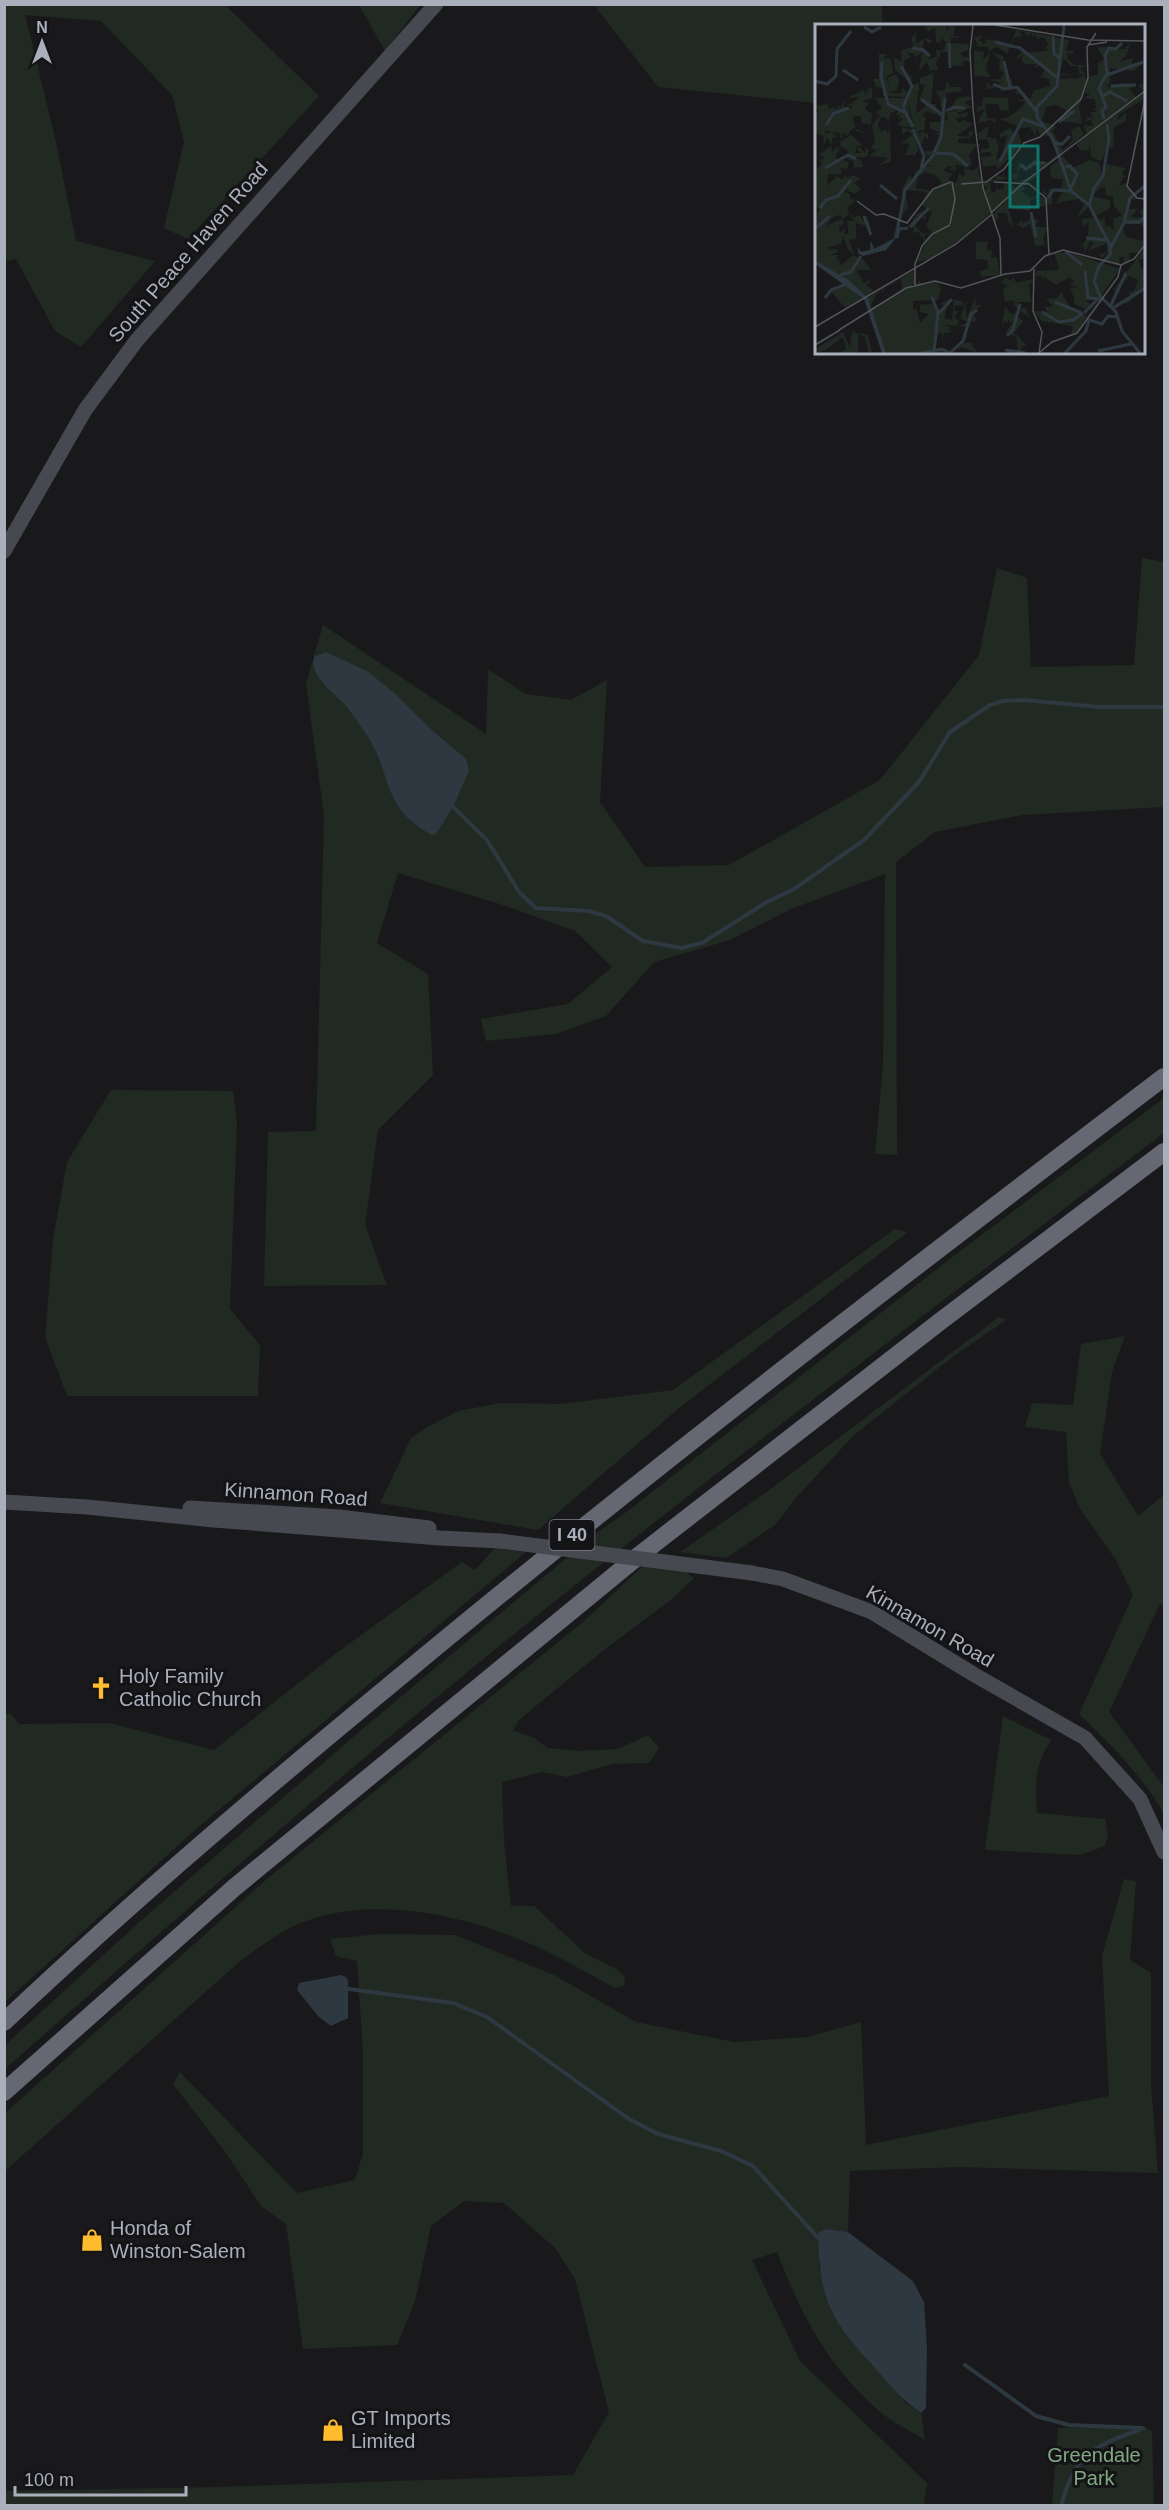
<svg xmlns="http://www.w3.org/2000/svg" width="1169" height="2510" font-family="Arial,sans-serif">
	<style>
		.green { fill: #202a22 }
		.water { fill: #2d3841 }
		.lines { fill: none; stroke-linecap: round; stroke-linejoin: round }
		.stream { stroke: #2d3841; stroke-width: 4 }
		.secondary { stroke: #474951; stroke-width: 15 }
		.highway { stroke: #656872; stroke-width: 18 }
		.secondary-bridge { stroke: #474951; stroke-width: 15 }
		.labels { text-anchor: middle; stroke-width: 6; stroke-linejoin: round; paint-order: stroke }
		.shield { fill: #141416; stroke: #7d808a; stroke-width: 1.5 }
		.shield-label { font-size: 18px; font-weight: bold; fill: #aaafbc }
		.street-label { font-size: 20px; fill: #aaafbc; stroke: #141416 }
		.poi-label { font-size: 20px; fill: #aaafbc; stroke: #141416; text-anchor: start }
		.park-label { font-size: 20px; fill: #80a883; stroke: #141416 }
		.inset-river { fill: none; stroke: #2d3841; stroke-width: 3 }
		.inset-road { fill: none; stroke: #53555b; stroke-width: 1.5 }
		.view { fill: #0f766e; fill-opacity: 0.15; stroke: #0f766e; stroke-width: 3 }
		.inset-edge { fill: none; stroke: #aaafbc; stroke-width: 3 }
	</style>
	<rect width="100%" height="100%" fill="#19191b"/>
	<path class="green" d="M4,5H225L319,96L188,239L164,228L184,142L172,95L101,21L25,15L55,137L76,241L155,261L81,347L55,331L16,259L5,261Z
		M359,5H420L385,51Z
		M594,5H882V25L816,26V103L658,87Z
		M1142,558L1164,562V807L1022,815L935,832L896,862L897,1155L875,1154L883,1064L885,874L791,909L730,940L654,962L606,1016L556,1034L486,1041L481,1019L568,1004L612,967L575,931L506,906L398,873L377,943L428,974L433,1075L378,1130L365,1225L387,1285L264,1286L268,1132L316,1131L324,815L306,684L323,625L486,734L488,669L526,694L571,700L607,680L600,802L645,867L729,865L880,780L979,655L997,568L1027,578L1031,667L1134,665Z
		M111,1090L233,1091L237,1122L230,1309L260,1345L258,1396H67L45,1337L53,1240L67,1162Z
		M1164,1098V1133C965,1284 765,1434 570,1589C377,1743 190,1906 5,2069V2045L145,1917L366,1726L594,1535L629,1510L951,1258Z
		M895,1229L908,1232L679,1408L538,1530L380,1503L411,1438L431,1425L458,1411L501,1403L560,1404L673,1390Z
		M999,1317L1006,1320L950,1359L853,1436L795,1499L775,1525L726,1558L680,1552L768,1491Z
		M1125,1336L1112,1372L1100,1454L1138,1516L1164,1495V1605L1160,1604L1109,1712L1164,1787V1814C1143,1776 1110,1744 1079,1714L1133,1595L1116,1560L1080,1509L1069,1482L1066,1432L1025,1427L1032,1403L1073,1405L1081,1344Z
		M495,1548L526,1552L195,1830L5,2002V1714H11L19,1724L109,1723L214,1750L335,1654L462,1562L475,1570Z
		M643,1566L685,1571L694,1578L672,1599L605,1649L519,1720L513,1730L534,1738L548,1748L578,1751L618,1749L648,1735L659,1748L649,1763L612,1764L567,1777L542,1772L502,1782L504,1841L511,1906H534L586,1954L618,1970L625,1977L624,1986L615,1988C589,1974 562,1958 535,1946C469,1916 380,1896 309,1920C282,1929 261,1946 239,1962L5,2171V2113L267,1879L584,1621Z
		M1003,1716L1051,1740C1034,1768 1035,1782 1037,1813L1105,1819L1108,1835L1105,1846L1080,1855L985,1850Z
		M1124,1879L1136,1881L1130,1960L1151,1973V2085L1158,2173L960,2167L850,2171L848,2232L826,2229L819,2233V2268L906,2403L921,2413L925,2440C909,2430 891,2422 878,2410C827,2365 801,2315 777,2252L752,2260L800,2361L927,2483L924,2505L5,2506L4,2491L218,2487L573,2475L609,2412L575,2279L555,2248L504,2203L464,2201L431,2226L415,2301L397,2345L303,2349L286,2224L261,2206L226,2153L173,2084L180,2072L297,2193L355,2180L363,2153V2052L357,1961L336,1956L330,1939L379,1934L455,1935L554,1975L636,2022L734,2042L807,2037L861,2022L866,2145L1109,2096L1102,1956Z
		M1145,2427L1152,2431L1154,2505H1052L1058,2428Z"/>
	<path class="water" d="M326,652L367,671L393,692L434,732L466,759L469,771L453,807L436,834L432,835C378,806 394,772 364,731C358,722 352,713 345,705C335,694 308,674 314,657Z
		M341,1975L346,1977L348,1981V2018L331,2026L319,2017L297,1990L299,1983Z
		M826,2229L848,2232L913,2281L924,2302L927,2348L926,2408L921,2413C903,2401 890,2385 875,2368C829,2318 820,2301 818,2233Z"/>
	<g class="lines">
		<path class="stream" d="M451,805L487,840L519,892L536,908L589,911L606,916L643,941L681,948L702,943L767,902L794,889L864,840L919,782L950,732L990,705L1003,701L1024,700L1099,707H1164
			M349,1989L453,2003L487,2017L629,2119L658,2134L721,2151L753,2166L821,2241
			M965,2365L1036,2416L1069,2425L1143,2428
			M1061,2506C1075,2455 1091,2447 1139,2430"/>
		<path class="secondary" d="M4,551L85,410L137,340L436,4
			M4,1502L87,1507L214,1520L440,1538L500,1541
			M190,1508L339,1517L429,1528
			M752,1573L783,1579L872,1612L973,1674L1085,1738L1140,1799L1164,1852"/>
		<path class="highway" d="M4,2022C134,1899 270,1784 407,1671C654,1466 909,1271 1164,1077
			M4,2092L235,1887L637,1557L942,1320L1164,1152"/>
		<path class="secondary-bridge" d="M500,1541L752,1573"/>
	</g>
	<defs>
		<g id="church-bare" transform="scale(1.8)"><path d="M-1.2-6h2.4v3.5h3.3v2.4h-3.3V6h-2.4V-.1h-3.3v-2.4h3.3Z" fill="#ffbc2d" stroke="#141416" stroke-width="2.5" paint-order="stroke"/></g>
		<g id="shop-bare" transform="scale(1.8)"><path d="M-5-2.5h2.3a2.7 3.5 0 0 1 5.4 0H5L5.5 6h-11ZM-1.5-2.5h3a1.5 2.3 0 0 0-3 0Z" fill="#ffbc2d" stroke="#141416" stroke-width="2.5" paint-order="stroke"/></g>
	</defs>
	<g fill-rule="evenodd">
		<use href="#church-bare" x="101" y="1688"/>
		<use href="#shop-bare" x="92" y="2240"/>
		<use href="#shop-bare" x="333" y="2430"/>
	</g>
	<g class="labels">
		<rect class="shield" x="549.5" y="1520" width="45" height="30" rx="4.5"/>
		<g class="shield-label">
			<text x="572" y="1541">I 40</text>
		</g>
		<g class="street-label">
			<text transform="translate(188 252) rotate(-49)" y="7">South Peace Haven Road</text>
			<text transform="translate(296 1494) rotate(4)" y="7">Kinnamon Road</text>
			<text transform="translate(930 1626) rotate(30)" y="7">Kinnamon Road</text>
		</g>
		<g class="poi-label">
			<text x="119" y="1683">Holy Family<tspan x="119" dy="23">Catholic Church</tspan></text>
			<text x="110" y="2235">Honda of<tspan x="110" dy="23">Winston-Salem</tspan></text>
			<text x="351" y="2425">GT Imports<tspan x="351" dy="23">Limited</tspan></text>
		</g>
		<g class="park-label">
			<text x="1094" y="2462">Greendale<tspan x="1094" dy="23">Park</tspan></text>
		</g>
	</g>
	<g transform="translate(815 24)">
		<rect width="330" height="330" fill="#19191b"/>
		<path d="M131,1V6H135L132,1L140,3L138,12L149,13L136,14V19L153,20L154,26L145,29L148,33H155V37H148V42L133,41L134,28H126L121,39L123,46H115L112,38L104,47L107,28L100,34V30L91,28L96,33L89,37V45L97,54L103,52L96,55L98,61L104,58V67H97L103,68L101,90L111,82L104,76L110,61L105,60V54L119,49L116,80H121V91L127,88L125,74L120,67L130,66L132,56L135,63H145L148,67L131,69L129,97L133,96L131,89L142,86L143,91L154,88L151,93L140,94L144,99L149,96L158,100L142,112L154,113L153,108L160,107L155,114L143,115V119L162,120L154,132L157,140L150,144L157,147L166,141L163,148L168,161L176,154L180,157L181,151L187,153L189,148V153L194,154L175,158L176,169L181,168V159L182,166L188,165L190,158L200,164L207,159L205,157L217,152L208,160L243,134L208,163L211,164L207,168L216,174L221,173L222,167L223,174L215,176V187L193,184L199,203L193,198L192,189H182L185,194H181L182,197L180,198L177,191L194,174L176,189L170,166L173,163L168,162L175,190L145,216L112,236L101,238L111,219L103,207L98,209L99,204L93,203L102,190L112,185L114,188L107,191L111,193L110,196L106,192L100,202L108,210L116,208L109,212L111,216L116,213L118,209L111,202L117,188L107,181L112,168L90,166L93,183L83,197L82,214L60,225H59L55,218L56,221L55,227V218L56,217L57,218L59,225L78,214L82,197L87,189V165L95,150L98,158L100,148L107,143V131L101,127V131H90L95,120L86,119L97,111L94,107L87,110V102L93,105H99L103,127L109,133L112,142L122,143L113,141L116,131L112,132L109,127H117L121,121L124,110L116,111L125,108L115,105V98H125L126,93L111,87L107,93L111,92L109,106L103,107L105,113L106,108L113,110V116L110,112L106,122L100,104L82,101L88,94L83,95L86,90L82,92V86L75,90L73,101L72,94L66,93L63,101L66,108L70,105L73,109L75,103L76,138L64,141L73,134L54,132L62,126L56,124L60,117L57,102L65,91L60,89L67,84L60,74H92L95,92L98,98L92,73L68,72V64L61,63L58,55H64V30H73L68,34L76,35L78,49L72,52L71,56L75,60L72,54L81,50L84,57L82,66L73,69H86L88,63L92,69L97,60L80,46L79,33L86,37V29L88,36L86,26L99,23L96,14L101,8V20L110,14L117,16L115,20L109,15L108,23L114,35L122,33L121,26L128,27L131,19L127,14L125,19L121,18L120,3L113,8L109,2ZM141,141L149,142L150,150L148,153L144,150L141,159L133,155L138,150L128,146L134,142L137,143L133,146L141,147ZM111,148L120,151L127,159L116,167L101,164L103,152ZM169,1H179L254,16L251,27H258V30L252,29V34L260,41H271L265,45L271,50H264L263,42H256L248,34L245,50H258L245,52V55L265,54L268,50L272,56L264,83L267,100L244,97L251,86L241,81L231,83L227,97L241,103L237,107L248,126L258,116L256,106L265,102L268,111L225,146L223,142H217L216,150V144L207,147L209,145L205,143L201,156L196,152L202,149L203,137L212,143L219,136L233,138L242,131L234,112L225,111L221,104V112L216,105L213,114L216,103L202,105L207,120L204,123L198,119L203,125L199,128L196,123L199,129L182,146L181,141L168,143L166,133L178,132L175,128L165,129L168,123V126L175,123L172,115L165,116L162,110L174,102L172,113L182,115V122L185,115L181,136L186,134L192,111L185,114L184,110L195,104L199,109L203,102L184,95L192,94L207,83L210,78L203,76L209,75L206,70L216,75L218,67L235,62L234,55L225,53L230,47L226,41L220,44L221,40H211L206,37L208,31L200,36L207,28L204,24H194L193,30L181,23L174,27L173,23L160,22L163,20L159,14L167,11L164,16L169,21L172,15L183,17L184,12V19L196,23L201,5ZM203,7L210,8L211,12L217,9V14L219,10L222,15L228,13L234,20L230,24L236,26L212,29L207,23H197L199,14L208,12ZM307,17L302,26L310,25L316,17L312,30L304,38L317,34V42L328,38L319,47L295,44V59L291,63L304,62V59H312L307,63L322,62L314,65L321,73L329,67L323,62L330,58V75L304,90L302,97L311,88V97L299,103L298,123L295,125L294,121L286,137L276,133L274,115V127L265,126L262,121L272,110L268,101L278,102L276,96L267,98L273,94L266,92L278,94L275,88H282L278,85L281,84L280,75L268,74L275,71L270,68L274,53L283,50V39L289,35L282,23H300ZM159,26L169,28L168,36L176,28L171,43L175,53L159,52ZM177,28L188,32L192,54L197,55V62L203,63L207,67L205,71L200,68L203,64L183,68L188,65L184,62L167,67L172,64L170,57L176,62L188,59L174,56L185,55L189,49L184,45L185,36ZM57,64V74L47,77L54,79L50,85L57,90L56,101L47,99L45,92H39L38,96L41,105L56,111L41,107L39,103L32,112L29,108L26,116L25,109L10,107V110L16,108L23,113H18L16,121L12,113L8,123L9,112L0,109V85L5,91L1,82L13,80L14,85L19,83L21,86L24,80L25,86L29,76V84L35,85L38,82H33L45,73L32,74L49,66L50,72V66L52,70L53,65ZM153,72L158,74L150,79L157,83L146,88L134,87L142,74ZM168,73L193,74L194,86H185L183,80H170L172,94L180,95L181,100L176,96L162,99L170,85L161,88L163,83L159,82H167ZM37,111L48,122H42L40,129H46L42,124L45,123L50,129V123L54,127L51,133H39L47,137L48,143L39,144L38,137L28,133L34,128L26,122L20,134L34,138L32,145L26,144V150H13L12,162L22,152L28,156L29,151L33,154L38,151L46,155L39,159L46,165L41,169L45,171L32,167L33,162L29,168L35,170L36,176L39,174V179L35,177L38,181L32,182L34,189L29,195L24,191L17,194L11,202L26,195L30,199L24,203L25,209L30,204L29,210H34L32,197L40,196L36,193V188L38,194L44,191L48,197L52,192L55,203L41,199V215L34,216L40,231L33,226L28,212L26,220L13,223L14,226L22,225L23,228L15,231H23L21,237L23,235L26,241L38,231L49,236L56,246H41L49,259L58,254L51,261L59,267L51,272L35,257L0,236V192L5,185L0,184V147L8,139L2,135L7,136L10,133L5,132L6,129L16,122L17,128L23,122L24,125L26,117L33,113L36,116L33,112ZM248,132L258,144L274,136L284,139L287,151L292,140L310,144L307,150L312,153H308L304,162L311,159L321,175H317L314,185H323L316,193L328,194L324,187L330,185V204L326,200H310L308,204L311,213L330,217L325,228L314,229L315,237L308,239L309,233H304L305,241L288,237L295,226L287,234L284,231L292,228V219L273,227L279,219L275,217L270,229L269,221L265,224L273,213L274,198L267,202V195L278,194L274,183L262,194L269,180L264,175L241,179L249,166H237V180L220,184L225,179V172L231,175L226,179L234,173L228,170V166L233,170L234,165L247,163L248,155L236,154L235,143L245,135L248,140L245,134ZM286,163L291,164V171L298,172L299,182L307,191L298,195L299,206L293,201L290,204V194L285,196L281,192L295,184V176L277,172ZM216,187L217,195L223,196L220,203H233L228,214L230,221L220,222L215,200L208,204L202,201L207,195V199L215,196ZM161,218H174L171,225L177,227L176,234L182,233L185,251L166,253L165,247L174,244L172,236L161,235ZM329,225L330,235H323L327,245H330L328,267L311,280L307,279L314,275V267L318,268L324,256L314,252L300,270L299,265ZM253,228L305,245L284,275L270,276L276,281L270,285L258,279L260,276L255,264L265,263L255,261L259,257L255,253L241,261L229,253L231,250L227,255L226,251L221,253V247L243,246L244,242L236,241L235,231L237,241H243L239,229ZM100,246V263L105,256L106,261L122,258L126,265L123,276L98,277V287L101,284L105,299L114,290L105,288V281L121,279L123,285L128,286L129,281L125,280L137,274L130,289V294L137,296L139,276L147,277L148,282L140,281L139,287H144L139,293L143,297L145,293L142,302L129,300L138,305L132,304L137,308L129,309L127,316V309L123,310L120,325L128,324L137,328L149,319H156L163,329L146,323L136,329L128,326V329H71L56,284L94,263L87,265L86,255L69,265L68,270L67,266L60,272L56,282L52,274ZM190,253L196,257L198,253L201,259L219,255L214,261L216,278H199L205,280V285L210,283L215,293L205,287L201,292L208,297L199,309L212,321L206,323L207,329H186L203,325L201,312L190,310L199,296L195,299L193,294V299L190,297L187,301L190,283L197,291L204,286L199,281L198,276L190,278L188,265L193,262L186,259ZM33,261L47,274L30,284L15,266ZM246,268L256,285L272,292L262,308L256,310L258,302L227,297L218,287L233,288L229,283L238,282L231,275L242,274ZM160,274L161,281H167L159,288L161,297L153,300L160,303L154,302L151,315H147L151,303L144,302L153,298L146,295L150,277L152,295ZM28,308L35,324L37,308L53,311L57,329H54L50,313L43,310V329H23L31,326L28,313L11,326L0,329V325Z" fill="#202a22" fill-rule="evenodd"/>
		<path d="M81,214L71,226L48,232L43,229V223L46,228L55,226L56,217L59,225ZM0,236L35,257L53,274L71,329H67L49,275L0,240Z" fill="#2d3841"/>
		<path class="inset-river" d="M249,1L242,62L222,83V93L238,115L256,167L274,181L295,221V231L284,242L279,257L285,272L301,288L307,307L325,329M49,3L57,8L66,3M238,12L239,30L246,35M180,18L205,24L244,55M134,19L135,44M97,24L108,26L115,32M189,37L195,63M67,38L66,53L73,80L89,88M86,42L97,62L88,83M28,46L43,56M292,51L328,38M0,57L12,60L21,52L22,25L36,7M178,60L189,65L202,63L207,69M296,62L321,61M207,69L221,87M287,73L295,68L312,77M106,75L129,92M88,84L98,103M131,87L139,83L150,84M289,95L287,87L291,83L284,64L292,49L290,32L294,24L301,25L307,19M244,98L259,87M11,101L19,89L34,84M98,105L109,132L106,144M238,118L247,120L255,112M119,129L126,113L130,74M120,129L138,130M138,130L153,142M185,137L208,95L227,102M206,141L211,145L219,139H230M250,143L255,142L262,150L256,164M10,144L33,131L41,135M65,161L82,175M233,174L238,166L256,167M274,182L279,164L288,152L294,114L292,100M5,184L11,176L23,172L36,156M216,188L221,213M49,192L56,211M309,198H324L330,193M95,203L114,184M1,204L15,192M81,214L90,166L119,130M82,214L84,205L93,204M271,214L292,216M296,223L309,199L315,174L330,162M251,228L267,241M270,247L273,274L285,275M25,251L36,248L46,232M117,273L123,289L119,327M10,274L16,266L34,259M240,278L267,289M296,281L311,249M298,284L330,264M227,288L244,298L258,296L268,289M124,289L137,275M269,289L283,275M192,312L198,306L205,280M190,326L211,329M283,327L316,320M106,329L127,325L134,329M135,329L148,317L156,290L162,286M250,329L271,307L274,296L287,300L293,292L303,293"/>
		<path class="inset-road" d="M158,1L155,28L158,85L168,164L185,214L186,251M181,1L273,16L330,17M273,21L292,18M330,76L312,162L322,174L330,175M179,158L214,160L231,174L234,231M146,160L171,158L189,145L209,119L225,113L266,75L273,54L272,23L281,9M42,177L61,191L69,190L92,199L118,165L136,158M176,189L208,159L330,67M135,200L140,175L137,158M219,245L218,287L227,308L224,329M190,250L215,247L230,232L248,226L306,241L319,235L330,221M100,262V240L107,222L117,210L135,201M0,303L141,220L176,191M24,306L91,264L120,257L146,264L190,250M0,321L25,306M224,329L237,318L262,309L303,253L306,241"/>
		<path class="view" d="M195,122H223V183H195Z"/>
		<rect width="330" height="330" class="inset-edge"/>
	</g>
	<rect width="1169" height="2510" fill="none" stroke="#aaafbc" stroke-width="12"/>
	<g transform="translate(42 42)" stroke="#141416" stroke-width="4.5" paint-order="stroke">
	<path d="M0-4.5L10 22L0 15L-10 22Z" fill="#aaafbc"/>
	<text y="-9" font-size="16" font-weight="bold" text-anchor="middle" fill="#aaafbc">N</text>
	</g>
	<path d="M15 2486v9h171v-9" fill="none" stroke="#aaafbc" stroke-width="3"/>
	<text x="24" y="2486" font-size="18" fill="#aaafbc" stroke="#141416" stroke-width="4.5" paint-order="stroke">100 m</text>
</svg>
